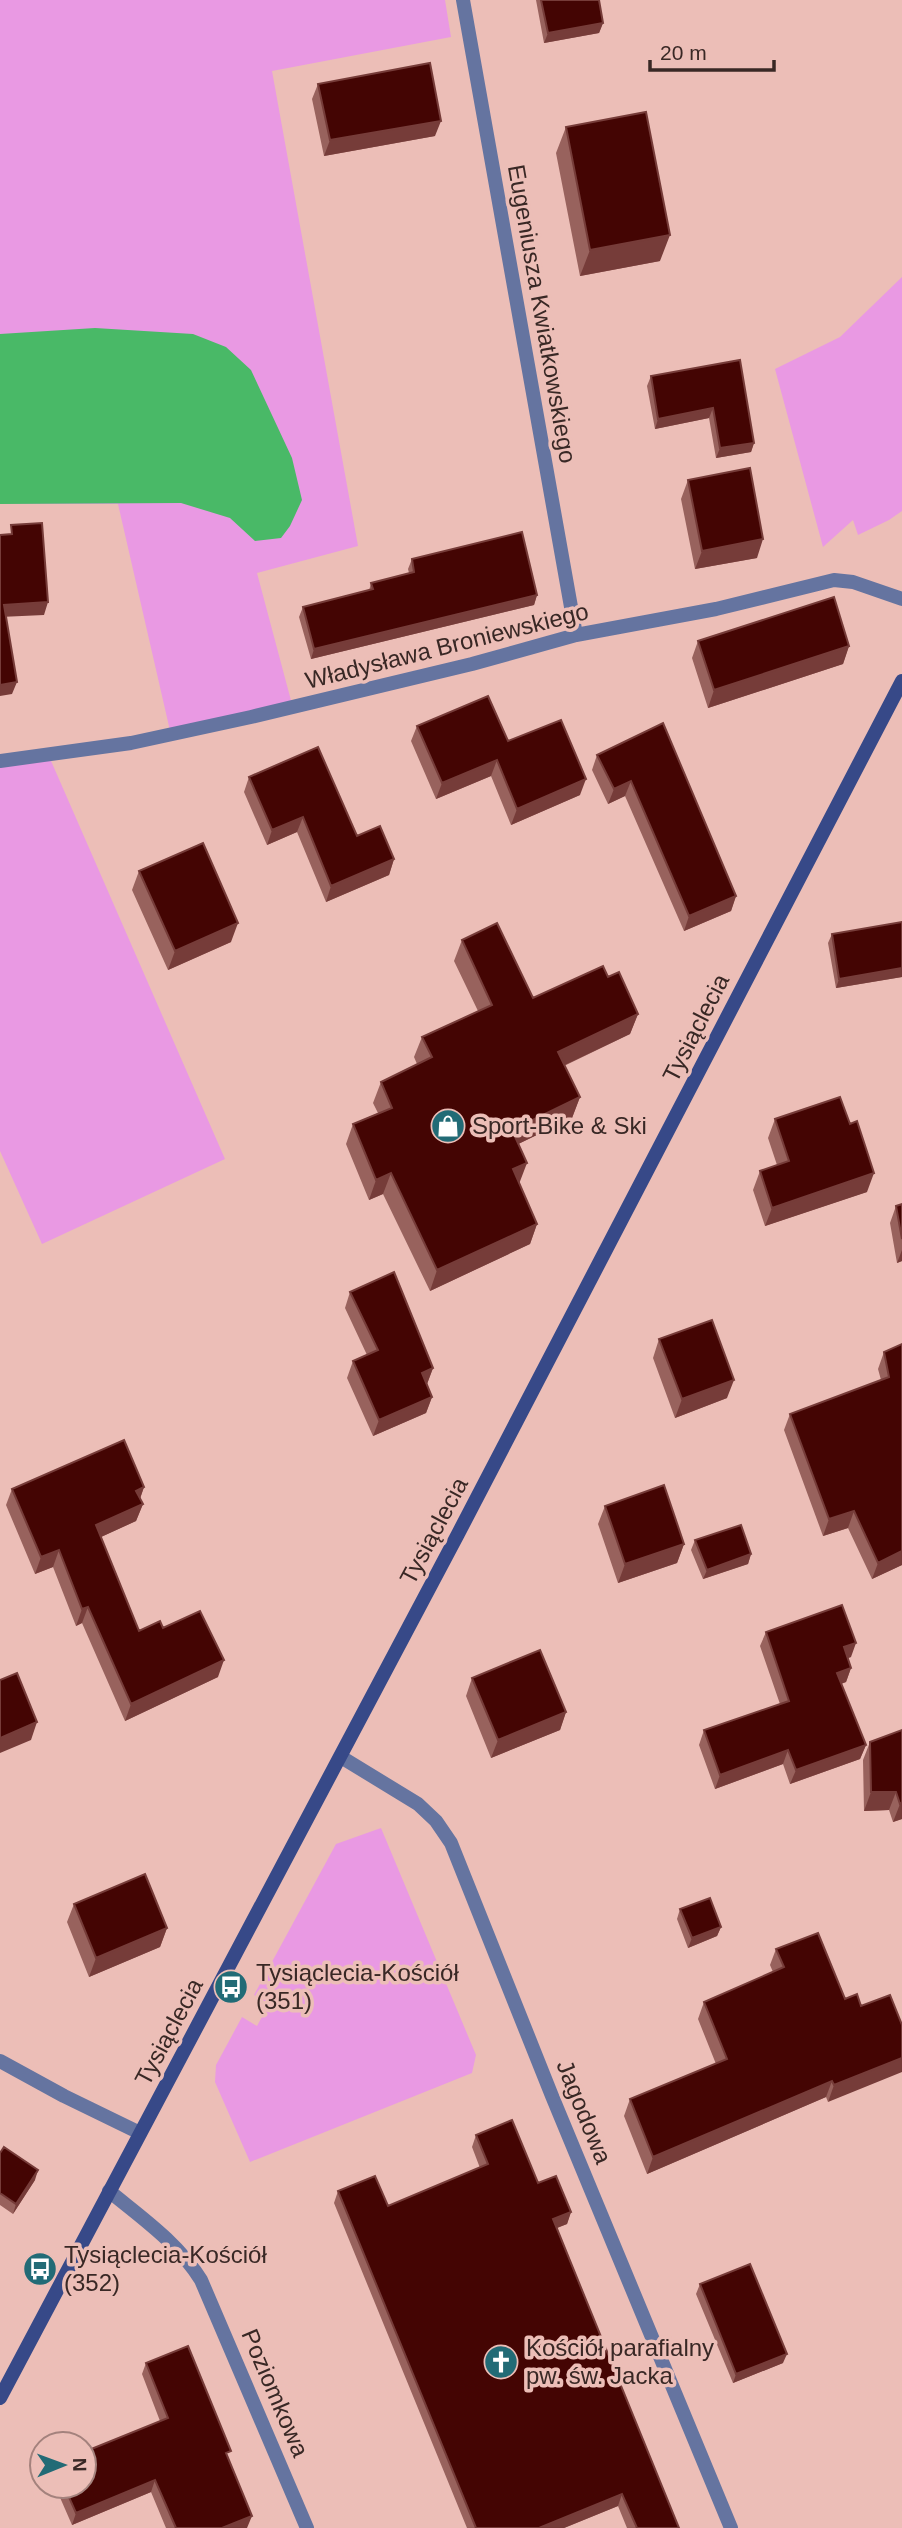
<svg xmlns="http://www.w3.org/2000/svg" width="902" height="2528" font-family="Helvetica,sans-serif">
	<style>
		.green { fill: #e999e3 }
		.water { fill: #49b967 }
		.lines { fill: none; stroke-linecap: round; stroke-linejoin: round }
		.street { stroke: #6574a0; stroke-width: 14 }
		.secondary { stroke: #374988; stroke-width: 14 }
		.wall { fill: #98625d }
		.shaded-wall { fill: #763c39 }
		.building { fill: #440503; stroke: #763c39; stroke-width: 2 }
		.labels { text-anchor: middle; stroke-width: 7; stroke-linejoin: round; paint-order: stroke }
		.street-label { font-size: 24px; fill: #392825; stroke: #ecbeb7 }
		.poi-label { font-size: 24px; fill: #392825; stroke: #ecbeb7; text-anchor: start }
	</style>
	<rect width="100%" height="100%" fill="#ecbeb7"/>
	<path class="green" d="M0,0H445L451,37L272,71L358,546L257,573L293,708L171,735L118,504H0Z
		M902,277V511L889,520L858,535L853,520L823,547L775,369L840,337Z
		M48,754L225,1159L42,1244L0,1151V761Z
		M381,1828L476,2055L472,2073L250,2162L215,2082L216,2065L242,2017L257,2026L269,2004L254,1995L336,1844Z"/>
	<path class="water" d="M95,328L193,334L226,347L251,370L292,458L302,500L290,526L281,538L255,541L230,518L181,503L0,504V334Z"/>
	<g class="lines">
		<path class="street" d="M463,0L576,635
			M0,761L131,743L251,717L472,664L576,635L716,609L834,580L853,582L902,599
			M341,1757L418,1804L436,1821L451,1843L552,2096L731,2528
			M0,2061L64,2096L140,2133
			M109,2191C142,2218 178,2243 201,2280L307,2528"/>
		<path class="secondary" d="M0,2398L458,1534L902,681"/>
	</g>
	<path class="wall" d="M536,0H599L603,23L599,33L544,43Z
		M318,84L435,136L324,156L312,99Z
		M566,127L660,261L580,276L556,153Z
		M740,360L754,443L751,452L716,458L709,418L655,429L647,386L651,376Z
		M688,480L757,558L695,569L681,499Z
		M412,559L537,595L534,605L311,659L299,617L303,607L369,591L371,583L409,573L408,569Z
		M698,641L849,646L843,664L708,708L692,658Z
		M663,723L736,896L731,911L684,931L625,796L608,804L592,770L597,755Z
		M417,726L508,741L580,795L511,825L491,776L436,799L411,741Z
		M249,777L357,836L394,859L389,875L326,902L297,832L267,845L244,792Z
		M139,871L231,942L168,970L132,890Z
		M902,922V977L836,988L828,943L832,934Z
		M462,940L533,998L608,977L638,1014L630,1034L564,1066L580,1097L572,1118L518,1144L519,1183L537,1224L530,1244L430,1291L383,1194L369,1200L346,1144L353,1124L378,1113L373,1103L381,1082L417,1064L414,1057L422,1037L478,1011L454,961Z
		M775,1119L867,1192L765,1226L753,1190L760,1171L777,1165L768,1138Z
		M902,1204V1261L897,1263L890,1223L896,1206Z
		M350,1292L433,1368L427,1384L432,1397L426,1413L373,1436L347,1378L353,1361L367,1355L345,1308Z
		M659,1339L727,1398L675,1418L653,1358Z
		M902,1344V1565L872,1579L848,1528L823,1536L784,1430L790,1414L881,1380L878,1369L884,1352Z
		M144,1487L140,1499L143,1504L136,1521L101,1537L139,1631L163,1628L218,1677L125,1721L82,1623L76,1626L53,1567L35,1574L6,1505L12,1489Z
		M605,1506L684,1544L677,1563L618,1583L598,1524Z
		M695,1540L751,1554L748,1564L703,1579L691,1550Z
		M766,1632L851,1657L848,1658L851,1668L846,1682L841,1684L866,1745L860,1759L790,1784L783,1764L715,1789L699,1745L704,1730L780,1704L760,1646Z
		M472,1678L566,1712L560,1730L491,1758L466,1696Z
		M902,1730V1819L893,1822L889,1810L864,1811L863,1760L870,1742Z
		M74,1904L167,1928L160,1947L89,1977L67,1922Z
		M680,1909L721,1927L717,1936L688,1948L677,1919Z
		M776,1949L845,1999L861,2006L890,1995L828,2102L826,2097L647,2174L624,2116L630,2099L716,2064L698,2019L704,2002L773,1972L770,1965Z
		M476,2135L538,2183L571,2212L567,2224L557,2228L679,2528H627L618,2506L564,2528H467L334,2203L338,2191L388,2206L480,2168L472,2147Z
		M0,2153L35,2180L13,2214L0,2205Z
		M700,2284L783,2363L733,2383L696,2294Z
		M146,2363L228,2459L247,2528H166L151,2492L72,2525L55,2486H84L160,2421L142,2374Z"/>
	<path class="shaded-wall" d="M603,23L599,33L544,43L548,33Z
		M441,121L435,136L324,156L330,140Z
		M670,235L660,261L580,276L590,250Z
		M713,408L709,418L655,429L658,419Z
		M754,443L751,452L716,458L720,448Z
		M763,539L757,558L695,569L702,551Z
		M537,595L534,605L311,659L314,649Z
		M48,602L44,615L0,617L4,605Z
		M849,646L843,664L708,708L714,690Z
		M17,682L12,694L0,696V685Z
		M497,760L491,776L436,799L442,783Z
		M586,779L580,795L511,825L517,809Z
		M631,781L625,796L608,804L614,789Z
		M303,817L297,832L267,845L272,830Z
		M394,859L389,875L326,902L331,886Z
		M736,896L731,911L684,931L689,916Z
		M238,923L231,942L168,970L175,951Z
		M902,968V977L836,988L839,979Z
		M638,1014L630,1034L550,1072L558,1052Z
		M580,1097L572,1118L504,1151L512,1130Z
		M527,1163L519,1184L513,1169Z
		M391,1173L383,1194L369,1200L376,1180Z
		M874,1173L867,1192L765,1226L772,1208Z
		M537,1224L530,1244L430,1291L437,1270Z
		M902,1250V1261L897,1263Z
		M433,1368L427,1384L416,1389L422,1373Z
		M734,1380L727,1398L675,1418L682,1399Z
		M432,1397L426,1413L373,1436L379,1420Z
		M144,1487L138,1504L136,1491Z
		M143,1504L136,1521L90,1542L96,1525Z
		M854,1511L848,1528L823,1536L829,1519Z
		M684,1544L677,1563L618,1583L625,1564Z
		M59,1550L53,1567L35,1574L41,1557Z
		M902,1551V1565L872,1579L878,1563Z
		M751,1554L748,1564L703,1579L707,1570Z
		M88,1607L82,1623L76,1626L82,1609Z
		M856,1643L851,1657L839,1661L844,1647Z
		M224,1660L218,1677L125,1721L131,1704Z
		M851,1668L846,1682L832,1687L837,1673Z
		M566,1712L560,1730L491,1758L498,1740Z
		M37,1722L31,1740L0,1753V1738Z
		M866,1745L860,1759L790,1784L796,1770Z
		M788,1750L783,1764L715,1789L720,1775Z
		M871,1792H896L889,1810L864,1811Z
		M902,1803V1819L893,1822L900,1804Z
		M721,1927L717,1936L688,1948L692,1938Z
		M167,1928L160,1947L89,1977L96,1958Z
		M902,2058V2072L828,2102L834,2085Z
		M832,2081L826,2097L647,2174L653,2157Z
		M38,2170L35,2180L13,2214L16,2204Z
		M571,2212L567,2224L549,2231L553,2219Z
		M787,2354L783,2363L733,2383L736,2374Z
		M155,2480L151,2492L72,2525L76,2513Z
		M622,2494L618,2506L564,2528H539Z
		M252,2516L247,2528H222Z"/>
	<path class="building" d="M541,0H599L603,23L548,33Z
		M430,63L441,121L330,140L318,84Z
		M646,112L670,235L590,250L566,127Z
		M740,360L754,443L720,448L713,408L658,419L651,376Z
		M750,468L763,539L702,551L688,480Z
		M42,523L48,602L4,605L17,682L0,685V535L12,534L11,525Z
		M522,532L537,595L314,649L303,607L373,589L371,583L414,572L412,559Z
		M834,597L849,646L714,690L698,641Z
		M488,696L508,741L561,720L586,779L517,809L497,760L442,783L417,726Z
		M663,723L736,896L689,916L631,781L614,789L597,755Z
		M318,747L357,836L380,826L394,859L331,886L303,817L272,830L249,777Z
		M203,843L238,923L175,951L139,871Z
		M902,922V968L839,979L832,934Z
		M497,923L533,998L603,966L608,977L619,972L638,1014L558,1052L580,1097L512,1130L527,1163L513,1169L537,1224L437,1270L391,1173L376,1180L353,1124L392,1108L381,1082L432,1057L422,1037L492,1005L462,940Z
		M840,1097L850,1124L857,1121L874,1173L772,1208L760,1171L789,1161L775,1119Z
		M902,1204V1239L896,1206Z
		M394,1272L433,1368L422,1373L432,1397L379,1420L353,1361L378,1350L350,1292Z
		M712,1320L734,1380L682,1399L659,1339Z
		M902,1344V1551L878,1563L854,1511L829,1519L790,1414L889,1377L884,1352Z
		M124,1440L144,1487L136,1491L143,1504L96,1525L139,1631L160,1621L163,1628L200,1611L224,1660L131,1704L88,1607L82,1609L59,1550L41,1557L12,1489Z
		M664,1485L684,1544L625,1564L605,1506Z
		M741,1525L751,1554L707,1570L695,1540Z
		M842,1605L856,1643L844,1647L851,1668L837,1673L866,1745L796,1770L788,1750L720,1775L704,1730L789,1701L766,1632Z
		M540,1650L566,1712L498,1740L472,1678Z
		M17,1673L37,1722L0,1738V1680Z
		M902,1730V1803L900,1804L896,1792H871L870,1742Z
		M145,1874L167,1928L96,1958L74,1904Z
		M710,1898L721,1927L692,1938L680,1909Z
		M818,1933L845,1999L857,1994L861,2006L890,1995L902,2025V2058L834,2085L832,2081L653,2157L630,2099L727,2059L704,2002L784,1967L776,1949Z
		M512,2120L538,2183L556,2176L571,2212L553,2219L679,2528H637L622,2494L539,2528H476L338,2191L375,2176L388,2206L488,2164L476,2135Z
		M4,2147L38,2170L16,2204L0,2193V2153Z
		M750,2264L787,2354L736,2374L700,2284Z
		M188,2346L231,2451L226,2453L252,2516L222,2528H176L155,2480L76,2513L64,2486H84V2452L168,2418L146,2363Z"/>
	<defs>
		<g id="shop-disc" transform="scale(1.75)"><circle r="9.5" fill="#226b76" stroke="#ecbeb7"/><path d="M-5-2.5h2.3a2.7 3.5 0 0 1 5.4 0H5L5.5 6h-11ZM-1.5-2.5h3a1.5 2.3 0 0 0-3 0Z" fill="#fff"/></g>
		<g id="bus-disc" transform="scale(1.75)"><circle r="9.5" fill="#226b76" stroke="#ecbeb7"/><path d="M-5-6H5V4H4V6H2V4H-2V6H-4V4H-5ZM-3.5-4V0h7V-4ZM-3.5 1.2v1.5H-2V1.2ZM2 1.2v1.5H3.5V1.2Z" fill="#fff"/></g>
		<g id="church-disc" transform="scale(1.75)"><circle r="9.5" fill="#226b76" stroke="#ecbeb7"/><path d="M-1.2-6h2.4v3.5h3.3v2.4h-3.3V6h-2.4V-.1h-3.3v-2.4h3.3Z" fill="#fff"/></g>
	</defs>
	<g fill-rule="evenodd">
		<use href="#shop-disc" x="448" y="1126"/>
		<use href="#bus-disc" x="231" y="1987"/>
		<use href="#bus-disc" x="40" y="2269"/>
		<use href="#church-disc" x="501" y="2362"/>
	</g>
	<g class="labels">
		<g class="street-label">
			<text transform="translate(542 314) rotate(80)" y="8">Eugeniusza Kwiatkowskiego</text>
			<text transform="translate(447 646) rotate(-14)" y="8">Władysława Broniewskiego</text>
			<text transform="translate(696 1028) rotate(-63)" y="8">Tysiąclecia</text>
			<text transform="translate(434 1531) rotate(-62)" y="8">Tysiąclecia</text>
			<text transform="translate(169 2032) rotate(-62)" y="8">Tysiąclecia</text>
			<text transform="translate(584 2112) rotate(68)" y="8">Jagodowa</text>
			<text transform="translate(275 2393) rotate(67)" y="8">Poziomkowa</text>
		</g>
		<g class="poi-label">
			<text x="472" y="1134">Sport-Bike &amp; Ski</text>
			<text x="256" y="1981">Tysiąclecia-Kościół<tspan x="256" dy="28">(351)</tspan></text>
			<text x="64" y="2263">Tysiąclecia-Kościół<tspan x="64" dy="28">(352)</tspan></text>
			<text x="526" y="2356">Kościół parafialny<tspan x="526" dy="28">pw. św. Jacka</tspan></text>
		</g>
	</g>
	<g transform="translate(63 2465) rotate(89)"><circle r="33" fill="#ecbeb7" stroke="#a4827d" stroke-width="2"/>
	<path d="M0-5L12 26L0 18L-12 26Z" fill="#226b76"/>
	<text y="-10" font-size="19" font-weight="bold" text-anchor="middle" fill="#392825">N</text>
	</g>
	<path d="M650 60v10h124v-10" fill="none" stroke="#392825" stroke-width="3.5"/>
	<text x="660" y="60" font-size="21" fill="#392825" stroke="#ecbeb7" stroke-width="5" paint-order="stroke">20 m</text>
</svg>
